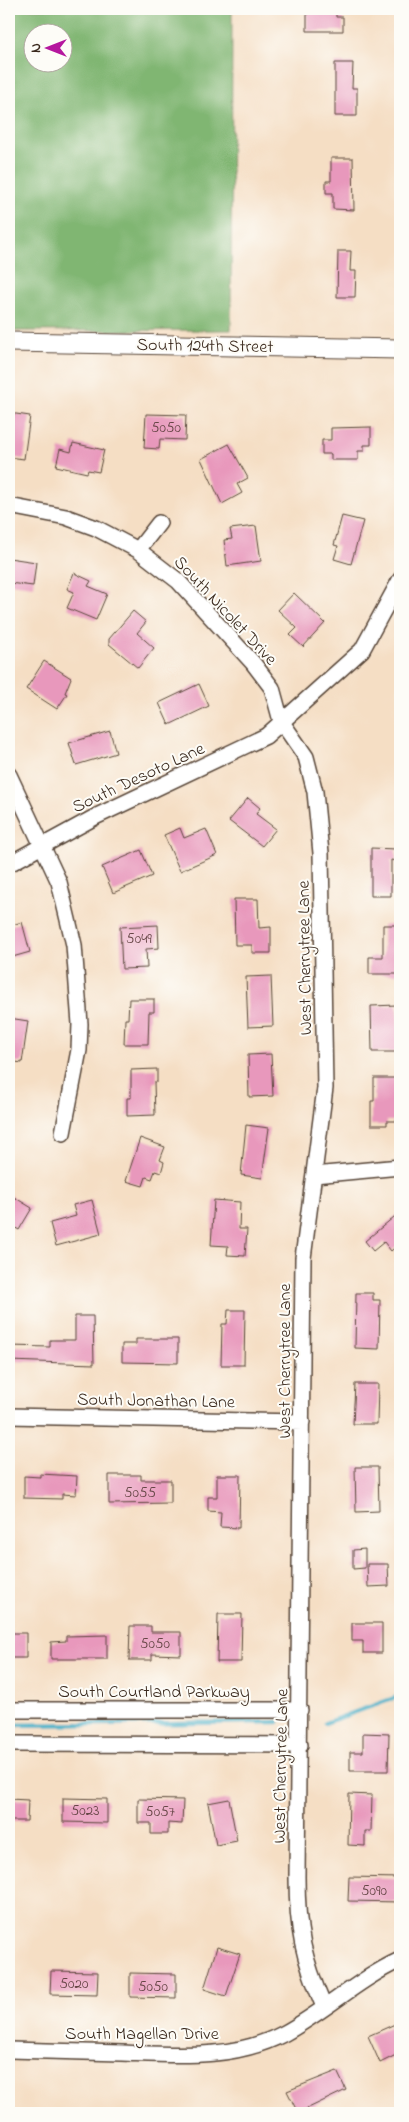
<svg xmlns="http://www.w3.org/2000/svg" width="409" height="2122" font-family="'Indie Flower',sans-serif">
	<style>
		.forest { fill: #80b672; stroke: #5e7048; fill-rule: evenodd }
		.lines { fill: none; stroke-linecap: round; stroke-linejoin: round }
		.stream { stroke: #44acc4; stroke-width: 4.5 }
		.building { fill: #e898bc }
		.minor-casing { stroke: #574537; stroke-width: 18 }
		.tertiary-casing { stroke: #574537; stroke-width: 21 }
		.minor { stroke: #fff; stroke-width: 15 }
		.tertiary { stroke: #fff; stroke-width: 19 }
		.labels { text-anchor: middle; stroke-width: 4; stroke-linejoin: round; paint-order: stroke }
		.number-label { font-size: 15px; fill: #664646 }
		.street-label { font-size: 18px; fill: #3b2a1e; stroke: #fdfcf7 }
	</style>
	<rect width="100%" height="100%" fill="#fdfcf7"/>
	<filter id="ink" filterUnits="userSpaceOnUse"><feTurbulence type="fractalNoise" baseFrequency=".02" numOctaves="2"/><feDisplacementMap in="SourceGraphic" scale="10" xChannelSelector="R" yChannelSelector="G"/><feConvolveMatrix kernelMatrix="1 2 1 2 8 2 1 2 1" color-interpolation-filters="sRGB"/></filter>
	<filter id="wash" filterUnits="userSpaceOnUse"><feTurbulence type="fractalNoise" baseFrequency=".0096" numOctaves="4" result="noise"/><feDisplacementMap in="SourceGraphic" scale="20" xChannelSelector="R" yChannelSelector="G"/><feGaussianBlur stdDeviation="1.12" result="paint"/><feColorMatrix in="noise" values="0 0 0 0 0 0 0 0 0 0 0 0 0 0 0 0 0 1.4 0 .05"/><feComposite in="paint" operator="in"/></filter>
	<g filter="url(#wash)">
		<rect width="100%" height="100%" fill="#f5dec4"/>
		<path class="forest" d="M9,9H232L231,330L9,331ZM32,32H62V62H32Z"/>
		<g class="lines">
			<path class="stream" d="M325,1723L400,1696
				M9,1725L278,1722"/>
		</g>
		<g id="blocks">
			<path class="building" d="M307,9H336V17H343V31H307Z
				M335,63H353L352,88H357V116H335Z
				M331,158H353L354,210L333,209V193H326V181H331Z
				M338,251H351L350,271H356L355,297H337Z
				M9,413L30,416L24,459L9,457Z
				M146,414L186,415L185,440L160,439L159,449L144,448Z
				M371,427V445H364V451H358V460H331V454H322V440H331V428Z
				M73,443L104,450L99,472L88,470L87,473L56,466L60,449L71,452Z
				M229,444L248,478L237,484L242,493L222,504L201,459Z
				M342,516L363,521L351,564L334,559L338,546L334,545Z
				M256,526L261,561L227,566L224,540L232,539L230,529Z
				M9,558L36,562L33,586L9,583Z
				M74,573L91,581L88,586L107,594L96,620L67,608L74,592L67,589Z
				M294,593L325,623L303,647L290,635L297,628L278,610Z
				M133,611L146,622L137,633L154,648L138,668L109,644V639Z
				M44,661L71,678L65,693L67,694L57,709L26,689Z
				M199,684L209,706L169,725L159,703Z
				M110,731L116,753L76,765L69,743Z
				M248,798L260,808L256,814L276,829L262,846L229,821Z
				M180,828L184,838L206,829L217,855L180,871L164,835Z
				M371,848L396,849V861L391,860V896H371Z
				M141,850L152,876L113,893L102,867Z
				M234,899H258L259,928L271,927V953H252V945H235Z
				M22,922L30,952L9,958V926Z
				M158,925L159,948L146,949L147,968L122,969L120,927Z
				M383,925H400V974H369V957H383Z
				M271,976L273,1026L248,1027L246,977Z
				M129,999H154V1012H149L148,1044H124L125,1019H128Z
				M397,1005L400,1052H372L371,1006Z
				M9,1018L28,1021L22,1063L9,1061Z
				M271,1054L273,1096L249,1097L248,1055Z
				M157,1069V1082H154L155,1115L127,1116V1098H131V1070Z
				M374,1078H399L400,1121H387V1125H371V1101H374Z
				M246,1125L269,1128L262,1178L241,1175Z
				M140,1138L165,1147L160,1160L164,1162L161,1173L155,1171L152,1179L146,1177L143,1186L126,1181Z
				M9,1194L32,1208L19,1230L9,1224Z
				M92,1200L101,1234L56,1246L50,1223L76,1216L73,1205Z
				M214,1200L240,1202L239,1229H247L245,1256L227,1255L228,1246L211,1245Z
				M400,1212V1243L391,1251L384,1242L373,1251L365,1241Z
				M356,1293H373V1300H380L379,1349L355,1348Z
				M228,1310H245L244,1365H221L222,1324H227Z
				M75,1316H93L94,1364L9,1361V1346L50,1347V1340H75Z
				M136,1339H178V1363L122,1362V1344H136Z
				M355,1384H378L377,1424H353Z
				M355,1467H378L379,1511L356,1512Z
				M40,1474L77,1476L76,1495L62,1494V1499L24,1498V1476L40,1477Z
				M109,1475H141V1480H171V1503L109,1504Z
				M217,1475H240L239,1528L220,1527L221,1512L208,1511V1497H217Z
				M365,1549V1568L353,1569V1550Z
				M367,1564H388L389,1586L368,1587Z
				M218,1614H242L241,1662H217Z
				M352,1623H382V1653H363V1641H352Z
				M130,1626H151V1632H181V1655L152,1654V1660H129Z
				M9,1633H26V1658H9Z
				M107,1635V1659H51V1642L66,1641V1636Z
				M363,1733L389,1734L388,1771H350V1752H363Z
				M349,1794L372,1795L371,1831H365V1846L348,1845Z
				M63,1798L107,1799V1823L63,1822Z
				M9,1799L28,1800L27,1821H9Z
				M138,1799L183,1800L182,1824L168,1823V1834H151V1823H138Z
				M229,1799L237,1841L216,1845L208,1803Z
				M349,1877L400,1878V1902L348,1901Z
				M217,1947L240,1954L226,1996L204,1989Z
				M51,1971L98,1972L97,1995L50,1994Z
				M130,1973L176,1974V1998L130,1997Z
				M395,2024L397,2028L400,2026V2053L380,2063L368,2036Z
				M337,2071L346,2090L298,2113L287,2091Z"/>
		</g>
	</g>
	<g filter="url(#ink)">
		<use href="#blocks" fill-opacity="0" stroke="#574537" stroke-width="1"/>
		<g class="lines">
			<g class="minor-casing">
				<path id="minor" d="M9,506L66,517L96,528L138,550L178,581L253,663L272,688L281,721L306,757L315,792L321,853L325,1088L303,1258L297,1877C297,1930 303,1958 324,2007
					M138,550L159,523
					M9,775L59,882L74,945L80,1024L79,1050L63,1133
					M9,864L97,816L266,736L362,650L400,580
					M314,1175L400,1167
					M9,1416L302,1422
					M9,1710H300
					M9,1744L300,1745
					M9,2050C47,2051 84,2052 122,2053C178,2055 234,2060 285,2033C325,2011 359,1979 400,1960"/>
			</g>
			<g class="tertiary-casing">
				<path id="tertiary" d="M9,342L400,349"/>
			</g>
			<use href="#minor" class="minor"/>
			<use href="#tertiary" class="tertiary"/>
		</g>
	</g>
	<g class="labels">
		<g class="number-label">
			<text x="166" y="432">5050</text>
			<text x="139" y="943">5049</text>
			<text x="140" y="1497">5055</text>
			<text x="155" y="1648">5050</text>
			<text x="85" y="1815">5023</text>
			<text x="160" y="1816">5057</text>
			<text x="374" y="1895">5090</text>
			<text x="74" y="1988">5020</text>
			<text x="153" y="1991">5050</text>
		</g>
		<g class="street-label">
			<text transform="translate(205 345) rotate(1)" y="6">South 124th Street</text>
			<text transform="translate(226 610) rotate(47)" y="6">South Nicolet Drive</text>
			<text transform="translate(138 777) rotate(-25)" y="6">South Desoto Lane</text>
			<text transform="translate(304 958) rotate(-91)" y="6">West Cherrytree Lane</text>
			<text transform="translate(284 1361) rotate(-90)" y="6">West Cherrytree Lane</text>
			<text transform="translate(156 1400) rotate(1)" y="6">South Jonathan Lane</text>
			<text x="154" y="1697">South Courtland Parkway</text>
			<text transform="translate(280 1766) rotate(-89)" y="6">West Cherrytree Lane</text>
			<text x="142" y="2039">South Magellan Drive</text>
		</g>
	</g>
	<rect width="409" height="2122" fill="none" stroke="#fdfcf7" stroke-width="30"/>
	<g transform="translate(48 48) rotate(270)"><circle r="24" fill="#fdfcf7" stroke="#afa8a0"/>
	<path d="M0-4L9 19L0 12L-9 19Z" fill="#b5179e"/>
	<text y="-8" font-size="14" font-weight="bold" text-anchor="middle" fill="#3b2a1e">N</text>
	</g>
</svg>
